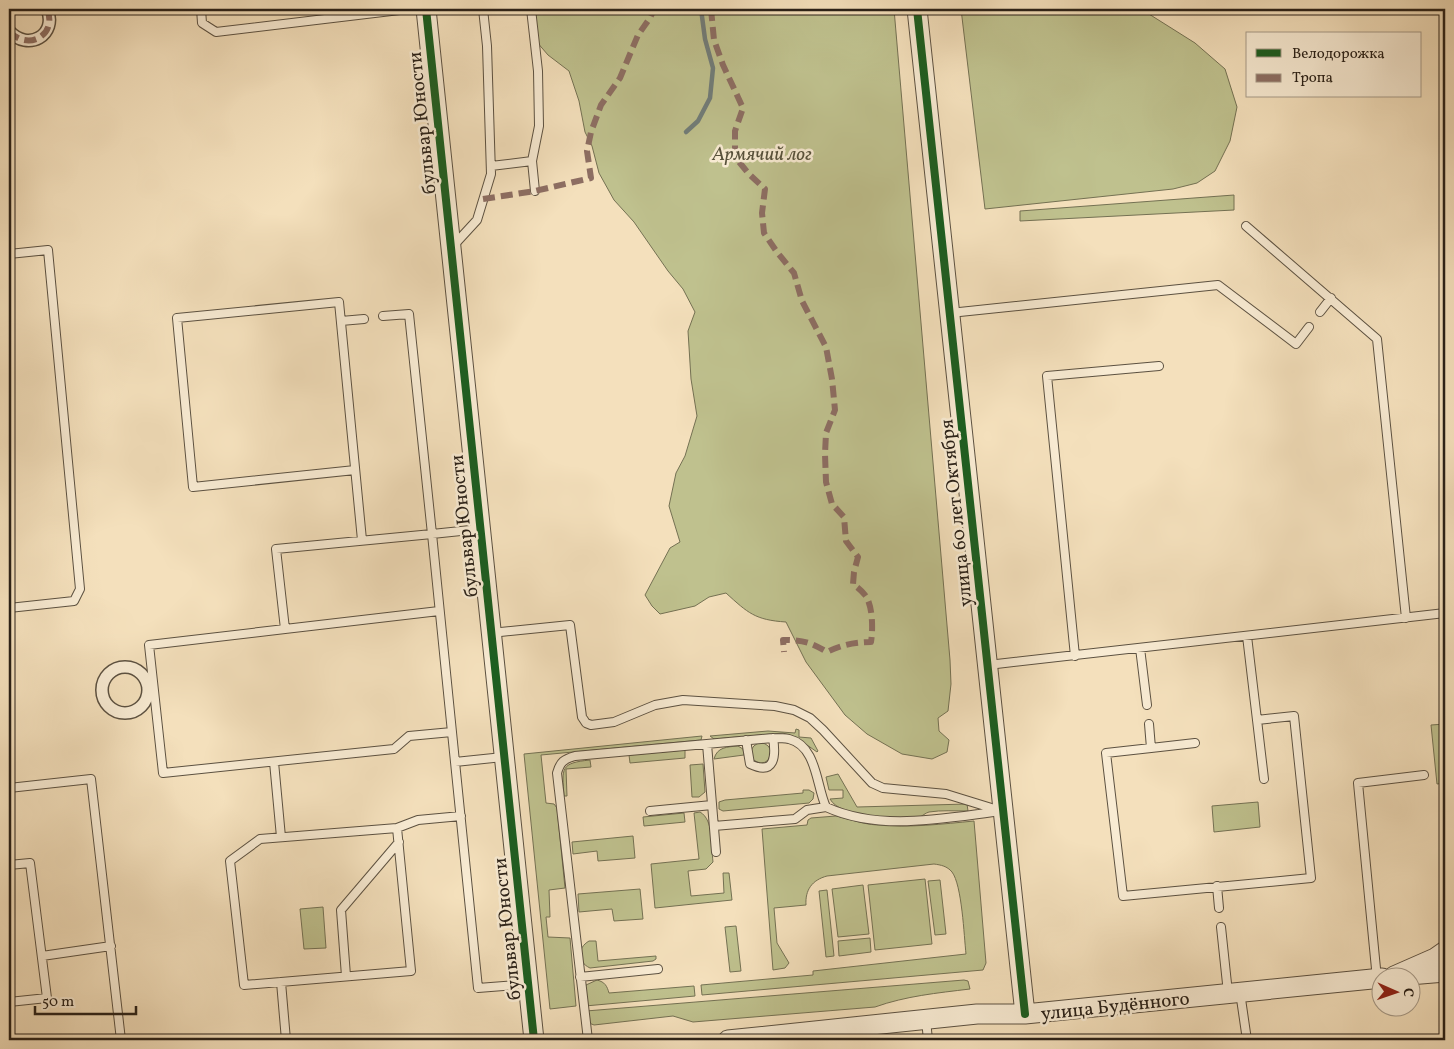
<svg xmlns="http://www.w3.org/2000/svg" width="1454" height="1049" font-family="Vollkorn,serif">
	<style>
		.green { fill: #bfc18e; stroke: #747153 }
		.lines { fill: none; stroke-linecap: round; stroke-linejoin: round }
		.stream { stroke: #717d7a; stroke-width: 4.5 }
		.service-casing { stroke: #5c5141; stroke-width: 10 }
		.pedestrian-casing { stroke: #5c5141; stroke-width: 14 }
		.tertiary-casing { stroke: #5c5141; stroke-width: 21 }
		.service { stroke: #f8ebd3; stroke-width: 8 }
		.pedestrian { stroke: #f8ebd3; stroke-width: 11 }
		.tertiary { stroke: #f8ebd3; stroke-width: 19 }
		.quiet { stroke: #8d6e63; stroke-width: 6; stroke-dasharray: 12 6; stroke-linecap: butt }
		.cycleway-casing { stroke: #f8ebd3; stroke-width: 11 }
		.cycleway { stroke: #1b5e20; stroke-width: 8 }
		.labels { text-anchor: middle; stroke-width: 5; stroke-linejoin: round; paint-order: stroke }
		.street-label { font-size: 19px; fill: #2a2118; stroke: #f8ebd3 }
		.park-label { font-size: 19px; font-style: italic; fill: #57513b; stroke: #f8ebd3 }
	</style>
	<rect width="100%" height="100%" fill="#f4e0bc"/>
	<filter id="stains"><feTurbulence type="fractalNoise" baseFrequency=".004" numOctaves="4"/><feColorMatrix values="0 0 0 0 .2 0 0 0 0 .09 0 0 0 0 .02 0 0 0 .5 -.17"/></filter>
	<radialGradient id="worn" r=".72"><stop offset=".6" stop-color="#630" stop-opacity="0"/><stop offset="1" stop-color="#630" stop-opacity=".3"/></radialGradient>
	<path class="green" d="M534,9H894L950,660L951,684L948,711L938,718L939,731L949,740L947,752L932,759L902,754L867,734L845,715L806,662L786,622C755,620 748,613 726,593L709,597L695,606L660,614L652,606L645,595L670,548L680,542L669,506L676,473L685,456L697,416L691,379L688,331L695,312L683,289L668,271L634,222L614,200L599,173L592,146L585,132L579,101L569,71L548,55L536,41Z
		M961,9H1141L1195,43L1225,69L1237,107L1230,141L1215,171L1197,183L1173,189L985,209Z
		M1234,195V210L1020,221V211Z
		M1445,724V783L1437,784L1431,725Z
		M796,729L799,730V737L811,738L818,751L817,752L797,738L783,733L714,739L710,736L768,731L795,733Z
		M702,736L701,740L541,755L546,803L554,804L557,808L565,888L549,890L550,917H546L548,937L570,938L576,1006L550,1009L524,754Z
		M751 753a10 10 0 1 1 20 0a10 10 0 1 1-20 0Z
		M738,746L743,749L744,755L714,759C717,747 727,747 738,746Z
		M685,750V758L630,763L629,755Z
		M590,760L591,767L566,769L567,796H564C562,768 560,763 590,760Z
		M703,764L705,792L699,797H692L690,765Z
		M838,774L857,807L967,804L968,811C955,811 941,810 929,812C925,813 923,816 919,817C899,821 840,818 830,799L843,798V790H829L826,777Z
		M803,790H809L814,793L813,799L809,803L723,811L719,809V802L725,800L803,793Z
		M1258,802L1260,827L1214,832L1212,806Z
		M700,812C714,820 711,846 713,862L706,869L688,871L691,896L724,893L723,873H729L732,900L655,908L651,864L699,859L694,813Z
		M684,813L685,822L644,826L643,817Z
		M836,816C850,819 862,824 877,825C909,828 943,824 974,821L986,963L983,970L702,995L701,985L813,975V971L966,954C964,936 962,885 952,872C947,866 941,865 934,864L827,876C812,880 805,890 806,905L774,908L777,943L789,963L785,968L773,970L762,829L807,825L808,820L811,818Z
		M633,836L635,858L598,861L597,851L573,854L572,842Z
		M925,879L932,944L875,950L868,885Z
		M940,880L946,934L935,935L928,881Z
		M863,885L869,934L838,937L832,889Z
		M640,889L643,919L614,921L612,909L579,912L578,894Z
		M827,890L834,956L826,957L819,891Z
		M323,907L326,948L304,949L300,909Z
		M736,926L741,971L730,972L725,927Z
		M870,938L871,952L839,956L838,941Z
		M589,941H596L598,961L656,956V959L653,961L590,968C577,962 577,948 589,941Z
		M597,980C605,982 607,986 609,993L694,986L695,996L585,1006L584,991L586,985Z
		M964,980L968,981L970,989C937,993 906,996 875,1007L705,1021L693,1022L673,1016L594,1025L589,1023L586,1011Z"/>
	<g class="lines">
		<path class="stream" d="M686,132L698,121L710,98L713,68L705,39L701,9"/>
		<g class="service-casing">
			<path id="service" d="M201,9L202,23L216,32L408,9
				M532,161L535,191
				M491,166L532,161L539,126L538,71L531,9
				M1246,226L1377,339L1406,618
				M454,245L477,220L491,174L487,46L483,9
				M9,254L48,250L80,589L74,601L9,608
				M1320,312L1331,298
				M950,313L1218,285L1296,344L1309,327
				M383,316L409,314L432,534L276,549L285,629L149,645L163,773L394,749L409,736L452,732
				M341,321L364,319
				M355,470L193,487L177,318L339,302L362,540
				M285,629L439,611
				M491,633L570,625L582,717L586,723L591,725L614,722L655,705L683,700L775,706L794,710L810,718L823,730L872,783L883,788L946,794L998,810
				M1140,648L1147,705
				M1075,656L1047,376L1159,366
				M988,665L1445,613
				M1257,720L1264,779
				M1149,724L1151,748L1106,753L1123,896L1311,878L1294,716L1257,720L1247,636
				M746,740L750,764C775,776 776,756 773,738
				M707,744L716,852
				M1151,748L1195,743
				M503,757L455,762L478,988L528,984
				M274,762L281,837
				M455,762L432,534L480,529
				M9,788L91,779L121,1040
				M650,811L712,805
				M714,826L795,819L807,810L826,807
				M397,828L411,971L244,985L230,861L260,839L397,828L418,820L461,816
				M9,865L30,863L47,998L9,1002
				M1217,886L1219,908
				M1221,927L1228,993
				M42,956L111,946
				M346,976L341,910L399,842
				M580,977L658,969
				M1377,979L1358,783L1424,775
				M281,982L286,1040
				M1240,992L1247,1040
				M926,1020L928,1040
				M588,1040L557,773C560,762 564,759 575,756L773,738C778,738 784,738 789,739C817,746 816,785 826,807C881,832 944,818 1002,811"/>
		</g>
		<g class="pedestrian-casing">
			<path id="pedestrian" d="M9,31C28,52 58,35 47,9
				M102 690a23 23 0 1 1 46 0a23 23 0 1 1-46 0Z"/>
		</g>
		<g class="tertiary-casing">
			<path id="tertiary" d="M426,9L534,1040
				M917,9L1025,1014
				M1409,975L1445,972
				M1394,976L1435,958L1445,951
				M728,1040L977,1014H1025L1382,978"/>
		</g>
		<use href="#service" class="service"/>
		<use href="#pedestrian" class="pedestrian"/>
		<use href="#tertiary" class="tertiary"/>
		<path class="quiet" d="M711,9L714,40L723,65L743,108L735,131V157L749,174L765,189L762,213L764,233L777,252L794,273L802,301L826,347L832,379L835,410L826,433L825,454L826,482L832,504L844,517L846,541L858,557L854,572L853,584C857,587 862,591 865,595C873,605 873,630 871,642C855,642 841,645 827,652C810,642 803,640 783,640L784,652
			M9,31C28,52 58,35 47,9
			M483,199L535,191L591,178L587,151L591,132L601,105L620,78L638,35L650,18L654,9"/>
		<g class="cycleway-casing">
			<path id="cycleway" d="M426,9L534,1040
				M917,9L1025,1014"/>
		</g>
		<use href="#cycleway" class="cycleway"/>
	</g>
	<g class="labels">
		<g class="street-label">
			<text transform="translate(421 123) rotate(-96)" y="7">бульвар Юности</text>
			<text transform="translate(955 513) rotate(-96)" y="7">улица 60 лет Октября</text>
			<text transform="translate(463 526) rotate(-96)" y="7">бульвар Юности</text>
			<text transform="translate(506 929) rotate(-96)" y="7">бульвар Юности</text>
			<text transform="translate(1115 1005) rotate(-6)" y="7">улица Будённого</text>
		</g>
		<g class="park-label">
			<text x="762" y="160">Армячий лог</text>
		</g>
	</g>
	<rect width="1454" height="1049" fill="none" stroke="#f4e0bc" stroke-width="30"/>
	<rect x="10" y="10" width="1434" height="1029" fill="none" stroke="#2a2118" stroke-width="2.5"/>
	<rect x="15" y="15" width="1424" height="1019" fill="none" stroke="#2a2118"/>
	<rect x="1246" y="32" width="175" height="65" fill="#f8ebd3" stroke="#a69a88"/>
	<rect x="1256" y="49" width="25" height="8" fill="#1b5e20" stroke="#a69a88"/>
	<text x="1292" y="58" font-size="15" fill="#2a2118">Велодорожка</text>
	<rect x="1256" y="74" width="25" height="8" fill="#8d6e63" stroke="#a69a88"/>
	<text x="1292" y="82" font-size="15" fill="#2a2118">Тропа</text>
	<g transform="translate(1396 992) rotate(92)"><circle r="24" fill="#f8ebd3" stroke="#a69a88"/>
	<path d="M0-4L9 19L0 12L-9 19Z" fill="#8f2418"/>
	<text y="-8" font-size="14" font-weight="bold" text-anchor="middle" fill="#2a2118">С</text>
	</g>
	<path d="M35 1006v8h101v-8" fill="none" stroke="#2a2118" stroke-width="2.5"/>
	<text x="42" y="1006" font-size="15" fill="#2a2118" stroke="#f8ebd3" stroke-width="4" paint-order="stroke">50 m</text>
	<rect width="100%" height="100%" filter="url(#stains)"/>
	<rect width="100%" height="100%" fill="url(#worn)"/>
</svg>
